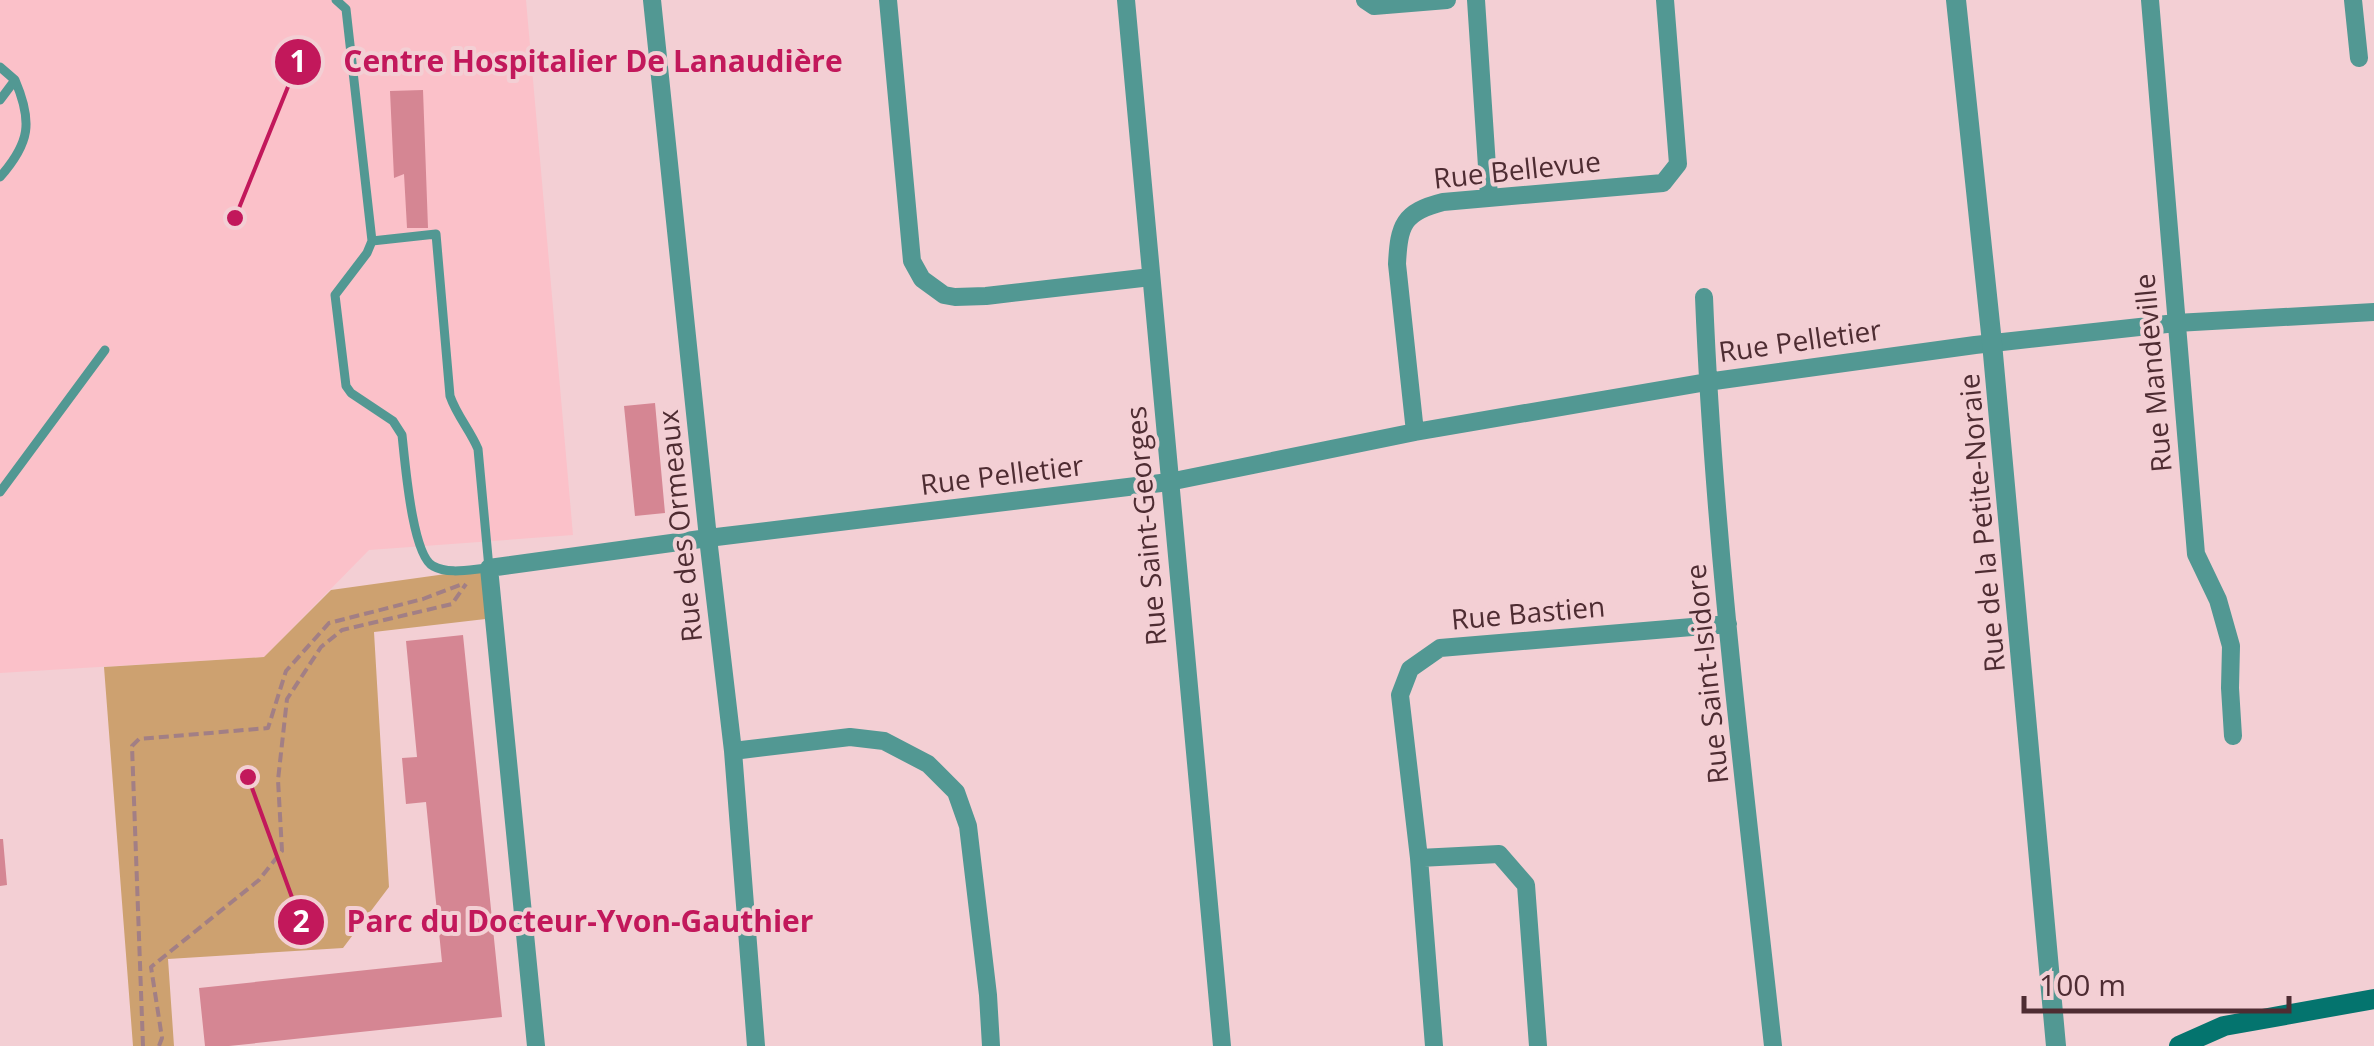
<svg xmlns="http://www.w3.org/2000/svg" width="2374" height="1046" font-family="'Open Sans',sans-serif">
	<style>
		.built { fill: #fbc1c9 }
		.green { fill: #cda170 }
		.building { fill: #d58693 }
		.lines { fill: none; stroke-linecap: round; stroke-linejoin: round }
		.path { stroke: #a27f85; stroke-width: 4; stroke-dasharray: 10 5; stroke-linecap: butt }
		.service { stroke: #529893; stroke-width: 9 }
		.minor { stroke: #529893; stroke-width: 18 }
		.tertiary { stroke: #529893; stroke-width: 20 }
		.secondary { stroke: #04746e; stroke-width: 20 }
		.labels { text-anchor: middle; stroke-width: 8; stroke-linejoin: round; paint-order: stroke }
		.street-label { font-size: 28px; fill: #4e2c32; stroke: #f3cfd4 }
		.leader { fill: none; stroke: #c2185b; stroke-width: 4 }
		.callout-dot { fill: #c2185b; stroke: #f3cfd4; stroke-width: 4 }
		.mark-label { font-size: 30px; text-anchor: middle; font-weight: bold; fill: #fff }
		.callout-label { font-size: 30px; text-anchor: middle; font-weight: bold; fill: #c2185b; stroke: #f3cfd4; stroke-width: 8; stroke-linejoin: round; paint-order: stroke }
	</style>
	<rect width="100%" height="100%" fill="#f3cfd4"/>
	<path class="built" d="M0,0H526L573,535L369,550L264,657L0,673Z"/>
	<path class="green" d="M489,568L494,618L374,632L389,887L343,948L168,959L174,1046H133L104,667L264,657L331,590Z"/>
	<path class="building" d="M423,90L428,228H407L404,174L394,178L390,91Z
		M655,403L665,513L635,516L624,406Z
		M463,635L502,1017L229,1046H205L199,988L442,962L426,802L406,804L402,758L417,757L406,641Z
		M0,839H3L7,885L0,886Z"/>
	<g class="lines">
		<path class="path" d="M143,1046L132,746L139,739L268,728L286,671L329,623L423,599L460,585
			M159,1046L162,1038L151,967L259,880L282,851L278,780L287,699L321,647L342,630L452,604L466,584"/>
		<path class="service" d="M336,0L346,9L372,241L367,253L335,295L346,386L351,393L393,421L402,435C405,461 412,555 433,566C449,575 472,569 489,568L478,449C470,430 457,416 450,396L436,234L372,241
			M0,67L15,80
			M0,100L15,80C33,122 30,143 0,177
			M0,492L105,350"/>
		<path class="minor" d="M652,0L708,538L733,751L756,1046
			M888,0L912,261L922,279L944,295L955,297L986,296L1151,277
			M1126,0L1222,1046
			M1365,0L1374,6L1447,0
			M1476,0L1489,197
			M2150,0L2196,554L2218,600L2231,646L2230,688L2233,736
			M2353,0L2359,58
			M1704,297C1714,547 1746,797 1773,1046
			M1415,432L1397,264C1399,225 1403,212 1443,202L1663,183L1678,164L1665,0
			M733,751L850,737L884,741L928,764L956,792L968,826L988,995L991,1046
			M1419,858L1499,854L1526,885L1538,1046
			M536,1046L489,568L708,538L1169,482L1415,432L1707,382L1975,345L2176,323L2374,312
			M1434,1046L1419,858L1400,695L1410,669L1440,648L1728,624"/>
		<path class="tertiary" d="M1956,0L1992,343L2056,1046"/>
		<path class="secondary" d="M2179,1046L2224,1026L2374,999"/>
	</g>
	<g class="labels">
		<g class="street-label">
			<text transform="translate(1517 170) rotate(-6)" y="10">Rue Bellevue</text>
			<text transform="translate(1800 341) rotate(-8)" y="10">Rue Pelletier</text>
			<text transform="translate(2153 373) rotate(-95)" y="10">Rue Mandeville</text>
			<text transform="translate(1002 475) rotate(-7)" y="10">Rue Pelletier</text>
			<text transform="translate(1982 523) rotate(-95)" y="10">Rue de la Petite-Noraie</text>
			<text transform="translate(680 526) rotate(-96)" y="10">Rue des Ormeaux</text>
			<text transform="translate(1146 526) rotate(-95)" y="10">Rue Saint-Georges</text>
			<text transform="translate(1528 613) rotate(-5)" y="10">Rue Bastien</text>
			<text transform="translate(1707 674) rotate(-96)" y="10">Rue Saint-Isidore</text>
		</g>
	</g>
	<path class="leader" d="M235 218L298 62M248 777L301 922"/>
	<g class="callout-dot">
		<circle cx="235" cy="218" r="10"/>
		<circle cx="248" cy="777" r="10"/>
		<circle cx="298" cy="62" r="25"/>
		<circle cx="301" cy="922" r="25"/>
	</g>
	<g class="mark-label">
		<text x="298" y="72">1</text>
		<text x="301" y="932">2</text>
	</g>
	<g class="callout-label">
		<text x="593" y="72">Centre Hospitalier De Lanaudière</text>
		<text x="580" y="932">Parc du Docteur-Yvon-Gauthier</text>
	</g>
	<path d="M2024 996v15h265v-15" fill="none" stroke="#4e2c32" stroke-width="5"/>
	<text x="2039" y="996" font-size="30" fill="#4e2c32" stroke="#f3cfd4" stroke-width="8" paint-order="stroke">100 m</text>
</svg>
